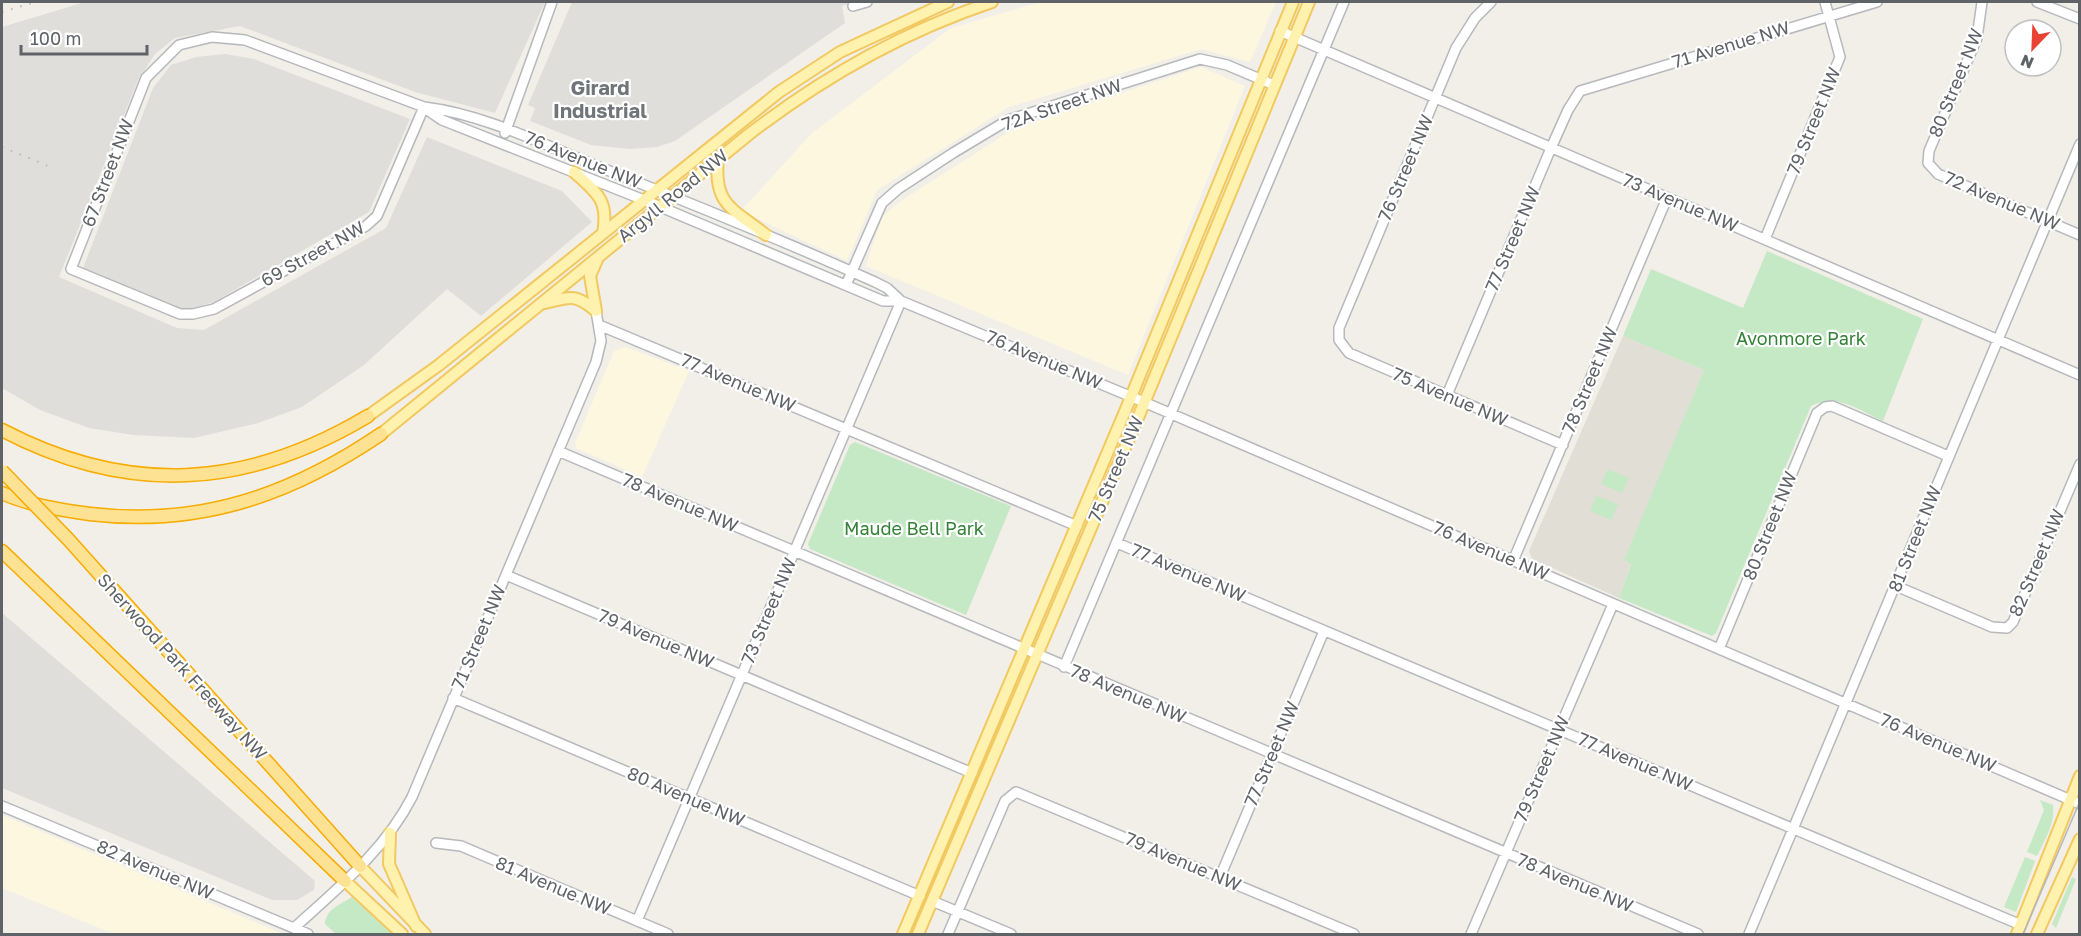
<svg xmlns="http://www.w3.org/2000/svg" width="2081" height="936" font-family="'Golos Text',sans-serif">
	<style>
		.commercial { fill: #fef7e0 }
		.industrial { fill: #e0deda }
		.education { fill: #e1ded6 }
		.green { fill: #c5e8c5 }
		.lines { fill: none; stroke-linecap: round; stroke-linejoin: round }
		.minor-casing { stroke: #b5b8bc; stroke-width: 12 }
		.major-casing { stroke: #f2c960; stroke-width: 14 }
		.highway-casing { stroke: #f9ab00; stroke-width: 15 }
		.minor { stroke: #fff; stroke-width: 9 }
		.major { stroke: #fff2af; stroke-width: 10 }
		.highway { stroke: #fde293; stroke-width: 12 }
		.tram { stroke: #b6b7b8; stroke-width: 1.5 }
		.rail { stroke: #b6b7b8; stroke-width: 2; stroke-dasharray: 1.5 8; stroke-linecap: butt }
		.highway-bridge-casing { stroke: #f9ab00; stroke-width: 15; stroke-linecap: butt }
		.highway-bridge { stroke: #fde293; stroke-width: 12 }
		.labels { text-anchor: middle; stroke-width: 4.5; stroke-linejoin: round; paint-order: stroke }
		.street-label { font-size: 18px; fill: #5f6368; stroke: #fff }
		.park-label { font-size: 18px; fill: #348238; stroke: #fff }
		.neighbourhood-label { font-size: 20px; font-weight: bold; fill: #70757a; stroke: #fff }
	</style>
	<rect width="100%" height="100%" fill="#f1efe8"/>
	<path class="commercial" d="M1041,2H1276L1250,62L1201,49L1009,107L877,190L847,261L741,211L811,134L951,28Z
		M1201,67L1245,86L1128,375L866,266L882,217L898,203L1015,128Z
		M626,347L689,371L642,477L576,448L575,443L614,351Z
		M2,815L283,934H114L2,888Z"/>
	<path class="industrial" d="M85,2H545L495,113L415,92L240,26L175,38L155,54L138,80L59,277L177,328L204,330L386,228L427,137L562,191L592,222L481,316L447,289L364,365L302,407L258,423L194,438L133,435L89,428L40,410L2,388V27Z
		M572,2H855L842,6L845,23L675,141L657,147L630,149L591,145L530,121L535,108L528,105Z
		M225,54L254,59L410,119L369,212L214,302L194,308H179L83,268L153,88L171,65L196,57Z
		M2,613L315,881L314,890L297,900H272L2,788Z"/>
	<path class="education" d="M1623,336L1704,370L1625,561L1631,563L1619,598L1532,559L1529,551Z"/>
	<path class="green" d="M1767,251L1923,319L1883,421C1858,410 1838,393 1811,406L1716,633L1712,636L1619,598L1631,564L1624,560L1704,370L1623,336L1651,269L1743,308Z
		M855,442L1011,506L966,615L810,549L808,544L850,445Z
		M1608,469L1629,478L1622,493L1601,484Z
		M1596,496L1618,504L1611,520L1590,511Z
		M2040,800L2053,805C2055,825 2045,839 2037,856L2027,852L2044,810Z
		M2025,857L2035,861L2016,912L2004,907Z
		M2072,877L2076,879L2056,928L2052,924Z
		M352,897L353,898L393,934H336L325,924C326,908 342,904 352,897Z"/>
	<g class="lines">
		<g class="minor-casing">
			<path id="minor" d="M1491,2L1475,18L1456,48L1339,328V340L1349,353L1563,445
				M1982,2L1977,38L1929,151L1928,163L1938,174L2080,235
				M2037,2L2080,19
				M853,6L867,2
				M1280,31L2080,375
				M424,107L377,216L366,226L214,309L193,314H180L71,269L146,78L179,45L212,37L245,40L424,107C482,114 538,142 592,164C687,202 782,240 875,282L887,288L901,301L1132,397L2080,804
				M426,109L442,120L644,200L883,301H901
				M505,133L552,2
				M1765,239L1840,57L1825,2
				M846,285L882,203L898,189L953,153L1008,120L1200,59L1227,65L1274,85
				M599,325L1077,526
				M1447,395L1551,148L1568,110L1580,91L1877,2
				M558,451L1698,934
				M1117,543L2021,925
				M1513,561L1667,198
				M506,575L972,773
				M1896,586L1992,627L2007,628L2013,622L2080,464
				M1719,649L1817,413L1825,407L1832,406L1948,456
				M1064,667L1344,2
				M453,698L920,896
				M2,806L308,934
				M436,843L461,846L668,934
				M1220,877L1324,631
				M932,901L1011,934
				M637,921L901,301
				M294,928C337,889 385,850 412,797L596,362L601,341L596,311
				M948,934L1005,801L1016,792L1354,934
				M1471,934L1613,604
				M1749,934L2080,144"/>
		</g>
		<g class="major-casing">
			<path id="major" d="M718,159C713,206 734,209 766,235
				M574,172C597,193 609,200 603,233
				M545,303C570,297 575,293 596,311
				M596,311L590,276L597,260
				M368,416L439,365L779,92L840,52L948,2
				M381,434L748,135C823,77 902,32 992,2
				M390,833L389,864L416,926
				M360,866L425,934
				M345,881L402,934
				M903,934L1126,409L1293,2
				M918,934L1140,413L1309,2
				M2017,934L2080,776
				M2037,934L2080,839"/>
		</g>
		<g class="highway-casing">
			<path id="highway" d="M2,430C128,496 246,489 368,416
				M2,493C29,505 60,510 90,514C200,527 291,495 381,434
				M68,539L360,866
				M2,551L345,881"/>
		</g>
		<use href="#minor" class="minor"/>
		<use href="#major" class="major"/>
		<use href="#highway" class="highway"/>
		<path class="tram" d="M2023,934L2080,801"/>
		<path class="rail" d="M2,12L35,2
			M2,147L53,168"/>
		<g class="highway-bridge-casing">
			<path id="highway-bridge" d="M2,471L68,539"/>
		</g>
		<use href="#highway-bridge" class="highway-bridge"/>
	</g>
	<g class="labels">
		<g class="street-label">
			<text transform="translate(1731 45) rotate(-17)" y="6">71 Avenue NW</text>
			<text transform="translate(1956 83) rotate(-68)" y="6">80 Street NW</text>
			<text transform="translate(1062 105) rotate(-19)" y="6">72A Street NW</text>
			<text transform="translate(1814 121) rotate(-68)" y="6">79 Street NW</text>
			<text transform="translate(583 160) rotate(22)" y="6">76 Avenue NW</text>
			<text transform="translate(1406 168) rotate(-67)" y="6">76 Street NW</text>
			<text transform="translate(108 173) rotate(-69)" y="6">67 Street NW</text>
			<text transform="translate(673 196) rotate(-39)" y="6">Argyll Road NW</text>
			<text transform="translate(2002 201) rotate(23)" y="6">72 Avenue NW</text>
			<text transform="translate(1680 203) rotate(23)" y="6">73 Avenue NW</text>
			<text transform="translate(1513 239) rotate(-67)" y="6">77 Street NW</text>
			<text transform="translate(313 254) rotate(-29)" y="6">69 Street NW</text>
			<text transform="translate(1044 360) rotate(23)" y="6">76 Avenue NW</text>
			<text transform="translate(1590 380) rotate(-67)" y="6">78 Street NW</text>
			<text transform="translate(738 383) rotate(23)" y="6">77 Avenue NW</text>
			<text transform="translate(1450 397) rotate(23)" y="6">75 Avenue NW</text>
			<text transform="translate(1116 469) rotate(-67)" y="6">75 Street NW</text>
			<text transform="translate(680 503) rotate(23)" y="6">78 Avenue NW</text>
			<text transform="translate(1770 526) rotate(-68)" y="6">80 Street NW</text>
			<text transform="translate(1915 539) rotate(-68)" y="6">81 Street NW</text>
			<text transform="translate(1491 551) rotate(23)" y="6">76 Avenue NW</text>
			<text transform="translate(2037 563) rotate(-67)" y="6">82 Street NW</text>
			<text transform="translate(1188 573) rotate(23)" y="6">77 Avenue NW</text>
			<text transform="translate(769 611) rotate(-67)" y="6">73 Street NW</text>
			<text transform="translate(479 637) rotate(-67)" y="6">71 Street NW</text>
			<text transform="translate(656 639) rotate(23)" y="6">79 Avenue NW</text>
			<text transform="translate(182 667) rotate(48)" y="6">Sherwood Park Freeway NW</text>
			<text transform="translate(1128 694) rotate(23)" y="6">78 Avenue NW</text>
			<text transform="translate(1938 743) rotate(23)" y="6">76 Avenue NW</text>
			<text transform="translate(1272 754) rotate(-67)" y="6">77 Street NW</text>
			<text transform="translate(1635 762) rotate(23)" y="6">77 Avenue NW</text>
			<text transform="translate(1542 769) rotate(-67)" y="6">79 Street NW</text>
			<text transform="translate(686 797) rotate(23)" y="6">80 Avenue NW</text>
			<text transform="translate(1183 862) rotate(23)" y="6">79 Avenue NW</text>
			<text transform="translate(155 870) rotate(23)" y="6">82 Avenue NW</text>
			<text transform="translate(1575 883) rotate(23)" y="6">78 Avenue NW</text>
			<text transform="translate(553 886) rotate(23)" y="6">81 Avenue NW</text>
		</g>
		<g class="park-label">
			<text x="1801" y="345">Avonmore Park</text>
			<text x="914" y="535">Maude Bell Park</text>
		</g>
		<g class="neighbourhood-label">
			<text x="600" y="95">Girard<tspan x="600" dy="23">Industrial</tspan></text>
		</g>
	</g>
	<rect width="2081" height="936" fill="none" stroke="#5f6368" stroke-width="6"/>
	<g transform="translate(2033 48) rotate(203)"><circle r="28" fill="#ffffff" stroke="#bfc1c3" stroke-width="1.5"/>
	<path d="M0-4.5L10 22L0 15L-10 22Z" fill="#ea4335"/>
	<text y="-9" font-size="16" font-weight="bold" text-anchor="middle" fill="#5f6368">N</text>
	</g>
	<path d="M21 45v9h126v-9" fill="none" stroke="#5f6368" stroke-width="3"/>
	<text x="30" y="45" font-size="18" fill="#5f6368" stroke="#ffffff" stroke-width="4.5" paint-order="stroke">100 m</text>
</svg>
